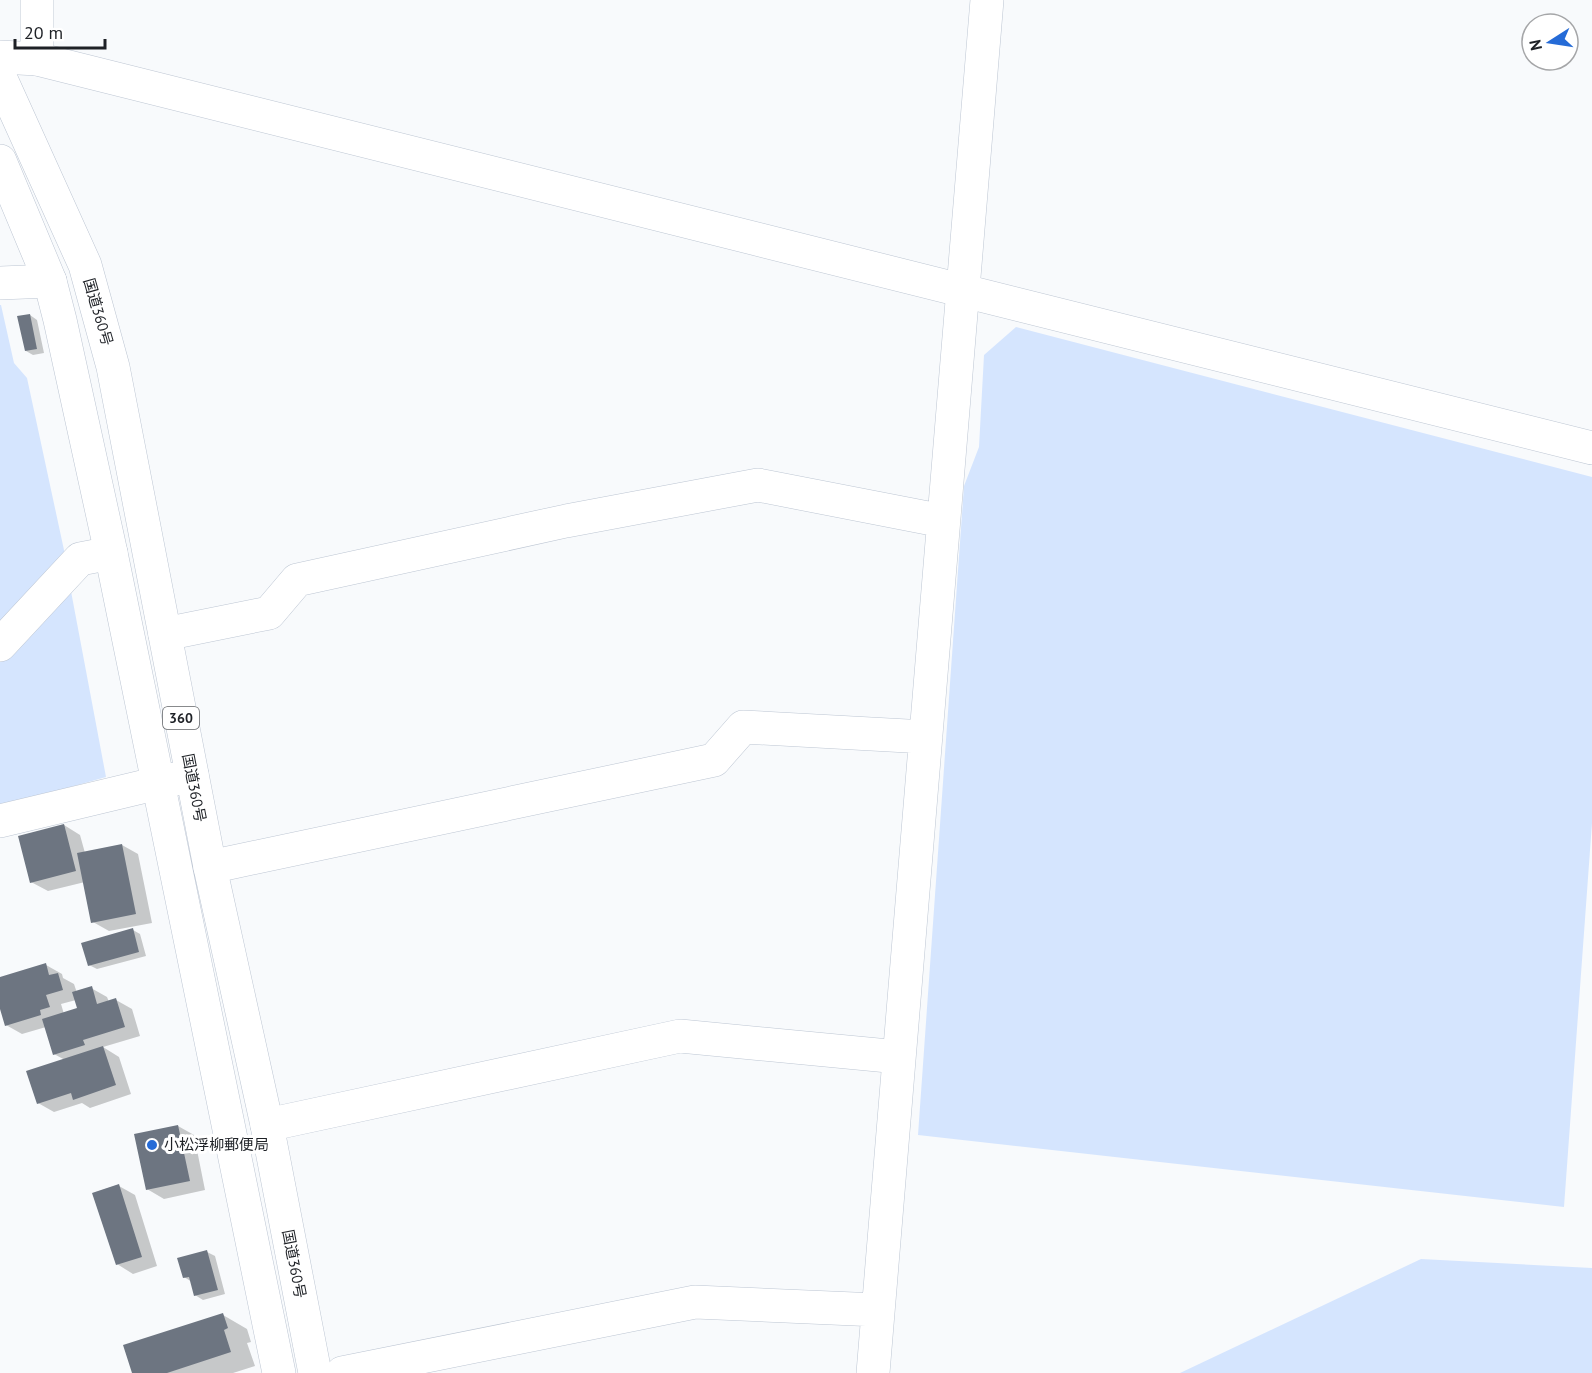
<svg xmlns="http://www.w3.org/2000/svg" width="1592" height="1373" font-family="'PT Sans','Noto Sans JP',sans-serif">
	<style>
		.green { fill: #d5e5fe }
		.shadow { fill: #0003; fill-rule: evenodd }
		.building { fill: #6d7581 }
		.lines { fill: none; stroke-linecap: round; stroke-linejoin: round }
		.street-casing { stroke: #bdc6d3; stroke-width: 34 }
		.secondary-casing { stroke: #bdc6d3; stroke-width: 34 }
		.highway-casing { stroke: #bdc6d3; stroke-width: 34 }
		.street { stroke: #fff; stroke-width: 33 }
		.secondary { stroke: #fff; stroke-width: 33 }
		.highway { stroke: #fff; stroke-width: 33 }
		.poi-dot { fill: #256bd7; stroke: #fff; stroke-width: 2 }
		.labels { text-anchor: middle; stroke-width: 6; stroke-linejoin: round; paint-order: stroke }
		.shield { fill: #fff; stroke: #626467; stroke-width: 1.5 }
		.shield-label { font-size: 14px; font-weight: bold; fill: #1e2126 }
		.street-label { font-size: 15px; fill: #1e2126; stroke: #fff }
		.poi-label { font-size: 15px; fill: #1e2126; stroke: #fff; text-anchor: start }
	</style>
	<rect width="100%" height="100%" fill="#f8fafc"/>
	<path class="green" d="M0,305H1L14,363L27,378L67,564L0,635Z
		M1016,327L1592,477V823L1564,1207L918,1135L964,486L979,447L984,355Z
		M70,586L106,777L0,807V660Z
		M1421,1259L1592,1268V1373H1180Z"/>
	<path class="shadow" d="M30,315L37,320L44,353L33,355L26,351Z
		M64,825L80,835L85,853L122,845L138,854L152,923L109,931L93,922L85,882L48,891L31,882Z
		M133,930L140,934L146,956L97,969L89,965Z
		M46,965L62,974L63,978L74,984L77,993L91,988L107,997L109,1002L116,1000L132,1009L140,1036L103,1047L119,1057L131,1094L90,1108L82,1103L54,1112L38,1103L65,1060L54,1054L46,1027L22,1034L6,1025L0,1004V979ZM76,1000L79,1009L64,1014L61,1004Z
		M178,1126L194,1135L205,1190L164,1199L147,1189Z
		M119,1186L135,1195L157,1266L133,1274L117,1264Z
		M207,1252L215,1256L225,1294L203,1300L195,1295L192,1282L184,1277Z
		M223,1315L247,1329L251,1342L247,1343L255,1366L233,1373H134Z"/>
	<path class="building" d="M30,314L37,349L25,351L17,316Z
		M64,824L76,871L30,883L18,836Z
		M122,844L136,914L91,923L77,853Z
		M133,928L139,952L88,966L81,943Z
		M46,963L49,975L58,973L63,990L46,995L50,1007L40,1010L41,1015L5,1026L0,1009V977Z
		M92,986L97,1004L116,998L125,1027L83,1040L85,1045L53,1055L42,1019L77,1008L72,992Z
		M103,1046L116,1085L73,1100L71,1093L37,1104L26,1071Z
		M178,1125L190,1181L146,1190L134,1134Z
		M119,1184L142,1257L116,1265L92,1193Z
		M207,1250L218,1290L194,1296L189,1277L183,1278L177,1258Z
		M223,1313L228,1328L224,1330L231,1352L167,1373H132L123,1345Z"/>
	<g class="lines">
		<g class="street-casing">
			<path id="street" d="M37,0V59
				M0,283L50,281
				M165,634L269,613L297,580L566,521L758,485L943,521
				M0,645L80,559L111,553
				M0,821L192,775
				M210,867L714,760L743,727L926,737
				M267,1125L680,1036L899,1057
				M342,1373L695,1302L878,1310
				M873,1373L987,0"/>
		</g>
		<g class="secondary-casing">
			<path id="secondary" d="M0,57L37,59L1592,448"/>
		</g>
		<g class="highway-casing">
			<path id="highway" d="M0,77L85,265L113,367L210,867L267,1125L315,1373
				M0,161L50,281L60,320L111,553L279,1373"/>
		</g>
		<use href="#street" class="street"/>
		<use href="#secondary" class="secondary"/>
		<use href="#highway" class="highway"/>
	</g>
	<circle class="poi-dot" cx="152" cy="1145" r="6"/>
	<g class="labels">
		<rect class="shield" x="163" y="707" width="36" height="22" rx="4.5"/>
		<g class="shield-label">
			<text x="181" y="723">360</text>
		</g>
		<g class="street-label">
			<text transform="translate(98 312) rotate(74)" y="5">国道360号</text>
			<text transform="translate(194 788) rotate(79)" y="5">国道360号</text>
			<text transform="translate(294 1264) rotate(79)" y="5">国道360号</text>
		</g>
		<g class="poi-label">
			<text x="164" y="1150">小松浮柳郵便局</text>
		</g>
	</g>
	<g transform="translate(1550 42) rotate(258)"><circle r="28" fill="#ffffff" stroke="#a5a6a8" stroke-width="1.5"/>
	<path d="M0-4.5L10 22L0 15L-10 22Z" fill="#256bd7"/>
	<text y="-9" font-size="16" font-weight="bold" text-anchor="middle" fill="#1e2126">N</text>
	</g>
	<path d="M15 39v9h90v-9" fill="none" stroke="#1e2126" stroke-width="3"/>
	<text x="24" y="39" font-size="18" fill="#1e2126" stroke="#ffffff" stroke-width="4.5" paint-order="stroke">20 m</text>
</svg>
